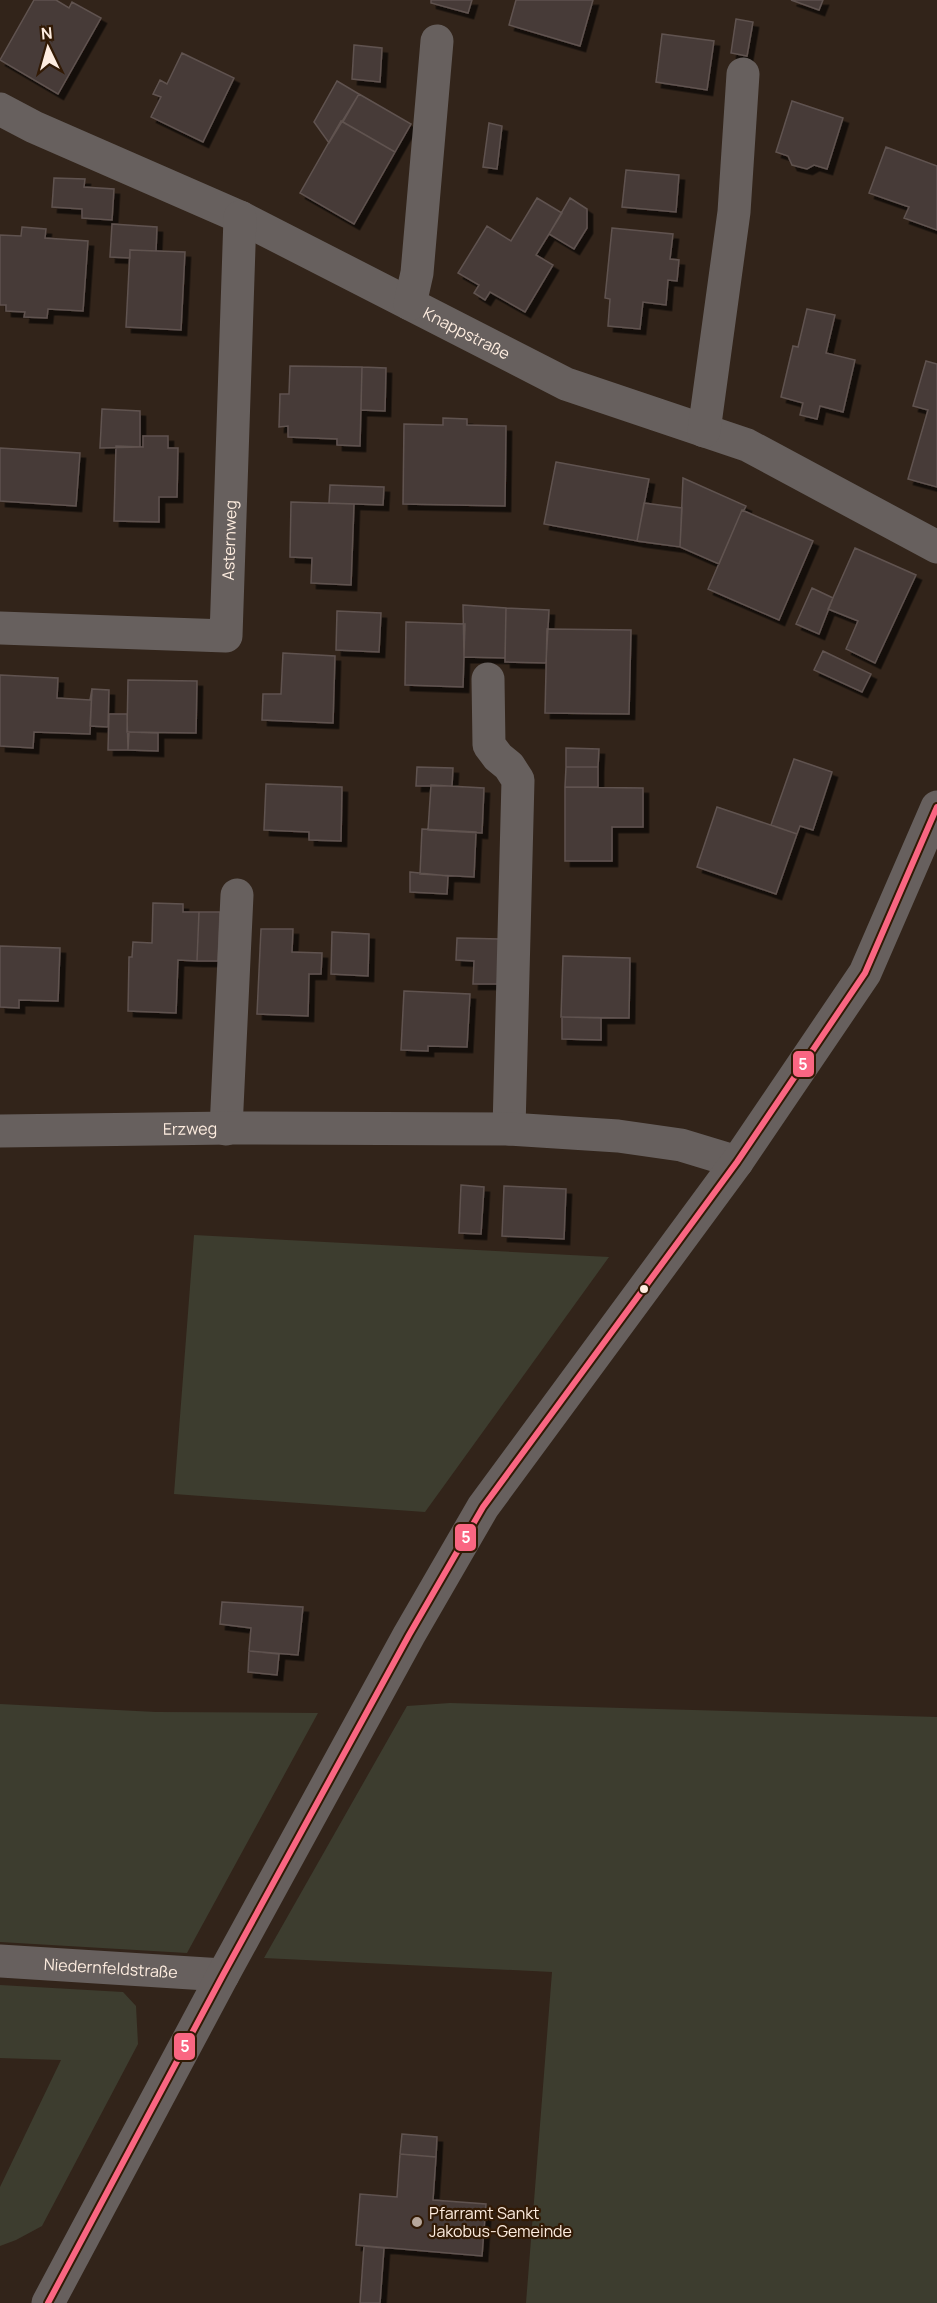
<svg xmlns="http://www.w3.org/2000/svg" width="937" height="2303" font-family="Manrope,sans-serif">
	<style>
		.green { fill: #3d3d2f }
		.building { fill: #463b38; stroke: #605350; stroke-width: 1.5; filter: url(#shadow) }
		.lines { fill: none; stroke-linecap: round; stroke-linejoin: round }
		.minor { stroke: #67605e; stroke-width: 33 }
		.bus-1-casing { stroke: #321a05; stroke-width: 10 }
		.bus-1 { stroke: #fa6682; stroke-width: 6 }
		.bus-dot { fill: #feede0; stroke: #321a05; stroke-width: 2 }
		.poi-dot { fill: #b7a79b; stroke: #321a05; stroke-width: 2 }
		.labels { text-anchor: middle; stroke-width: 4.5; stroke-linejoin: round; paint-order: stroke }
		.street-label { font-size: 16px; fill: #feede0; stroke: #321a05 }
		.poi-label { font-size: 16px; fill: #feede0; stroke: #321a05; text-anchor: start }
		.line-badge { stroke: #321a05; stroke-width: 2 }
		.badge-label { font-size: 16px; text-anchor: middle; font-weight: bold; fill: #fff }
	</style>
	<defs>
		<filter id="shadow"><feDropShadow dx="5.5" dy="5.5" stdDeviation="0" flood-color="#0009"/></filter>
	</defs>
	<rect width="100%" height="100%" fill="#32241a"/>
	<path class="green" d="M194,1235L609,1257L425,1512L174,1494Z
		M450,1703L937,1717V2303H526L552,1972L264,1958L407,1706Z
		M0,1704L156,1712L318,1713L187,1953L0,1942Z
		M0,1985L123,1992L136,2006L138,2044L42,2226L16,2240L0,2246V2187L61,2060L0,2058Z"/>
	<path class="building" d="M34,0H56L69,8L72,2L101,18L58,94L0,60Z
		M431,0H472L468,13L431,3Z
		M516,0H593L580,46L509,25Z
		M791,0H823L819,10Z
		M736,19L753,22L747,56L731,53Z
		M662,34L714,41L707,90L656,82Z
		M354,45L382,48L380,82L352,79Z
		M182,53L234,78L203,142L151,117L161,97L153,94L160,80L167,84Z
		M337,81L359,94L329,143L314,122Z
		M359,94L411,124L395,152L343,122Z
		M792,101L843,118L827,169L814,165L807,169L792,165L788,156L776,152Z
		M341,121L395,152L354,224L300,193Z
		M489,123L502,126L497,169L483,167Z
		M886,147L937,166V230L904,218L909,207L869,193Z
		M626,170L679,175L676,212L622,207Z
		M54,178L85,179L84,187L114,189L112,220L82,218V209L52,207Z
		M537,198L562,213L536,255L553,265L525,312L490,292L485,300L474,293L479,285L458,273L487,226L511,241Z
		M570,198L587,209V228L574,249L549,234Z
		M112,224L157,227L156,251L130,250V258L110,257Z
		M22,227L46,229L45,238L88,241L83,311L48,309L47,318L24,317L25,312L6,311V305H0V235L21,236Z
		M612,228L673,234L670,259L679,260L677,281L668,280L666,305L643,302L640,329L608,326L610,299L605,298Z
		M130,250L185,252L181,330L126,327Z
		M807,309L835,315L826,353L855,360L843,412L820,406L817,419L800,415L803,403L781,397L793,346L798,347Z
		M926,361L937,364V487L908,479L928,410L913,406Z
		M290,366L362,367L360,446L337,445V439L288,437V426L279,427L280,394H289Z
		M362,367L386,368L385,411L361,410Z
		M102,409L140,411V447L100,448Z
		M443,418L467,419V425L506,426L505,506L403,504L404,424L443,425Z
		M143,436H168V448H178L177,497H159V522L114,521L116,446L143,447Z
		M0,448L80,453L76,506L0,501Z
		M556,462L649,479L637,541L544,524Z
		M683,478L746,506L744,510H742L719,564L680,547Z
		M330,485L384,487L383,505L329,503Z
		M291,502L354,504L351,585L311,583L312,558L290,557Z
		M644,503L682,508L680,547L637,541Z
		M742,510L813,541L779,620L708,589Z
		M855,548L916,575L875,663L846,649L858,621L828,609Z
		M812,588L833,598L819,634L796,624Z
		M463,605L506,608L505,658L464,657Z
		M506,608L549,610L546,663L505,662Z
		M337,611L381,613L379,652L336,650Z
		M406,622L465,624L463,687L405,685Z
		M547,629L631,630L629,714L545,713Z
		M823,651L871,674L862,692L814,670Z
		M283,653L335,656L333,723L262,720L263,694H281Z
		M0,675L58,678L57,698L90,700L92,689L90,734L34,732L33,748L0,746Z
		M128,680L197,681L196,733L127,732Z
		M92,689L109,690L108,727L90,726Z
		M109,714H127L128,750H108Z
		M129,732L158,733V751L128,750Z
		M566,748L599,749L598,767H566Z
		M794,759L832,772L813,830L800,826L797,834L771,825Z
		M417,767L453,768L452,786H416Z
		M566,767H598V787H565Z
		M266,784L342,787L341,841L309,840V832L264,830Z
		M431,785L484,788L482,833L428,830Z
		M565,787L643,788V827H612V861H565Z
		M717,807L797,834L776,894L697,867Z
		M422,829L476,832L474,877L420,874Z
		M410,872L448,876L447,894L410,892Z
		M153,903L183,904V912H199L197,961L178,960L176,1013L128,1011L129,957H132L133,942L152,943Z
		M199,912H220L218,961H197Z
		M261,929H293L292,952L322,953L321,974H309L308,1016L257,1014Z
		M332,932L369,934L368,976L331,974Z
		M457,938L500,939V984H473L474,961L456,960Z
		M0,946L60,948L58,1001L19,1000V1008L0,1007Z
		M563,956L630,958L629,1018L561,1017Z
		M404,991L470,994L467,1047L428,1046V1051L401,1050Z
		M562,1017L601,1018V1040L562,1039Z
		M461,1185L484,1187L481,1234L459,1233Z
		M504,1186L566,1189L564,1239L502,1236Z
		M222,1602L303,1607L298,1655L249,1651L251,1628L220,1624Z
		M249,1651L279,1654L277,1675L248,1672Z
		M402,2134L437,2137L436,2157L400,2154Z
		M400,2154L436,2157L433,2200L486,2204L482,2256L356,2245L360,2194L397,2197Z
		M364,2246L384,2248L380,2303H360Z"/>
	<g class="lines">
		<g class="minor">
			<path id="s1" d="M0,109L34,127L240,217L566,384L747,445L937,547"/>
			<path d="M410,304L417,273L437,41"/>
			<path d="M704,431L734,212L743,74"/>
			<path id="s2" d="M0,628L226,636L240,217"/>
			<path d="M488,679L489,745L498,757L509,766L518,780L509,1129"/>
			<path d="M226,1129L237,895"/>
			<path id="s3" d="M0,1131L231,1128L509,1129L618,1136L681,1145L737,1162"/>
			<path id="s4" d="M0,1961L223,1975"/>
			<path d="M48,2303L223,1975L409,1635L483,1507L737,1162L865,973L937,807"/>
		</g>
		<g class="bus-1-casing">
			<path id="bus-1" d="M48,2303L223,1975L409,1635L483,1507L737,1162L865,973L937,807"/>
		</g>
		<use href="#bus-1" class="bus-1"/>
	</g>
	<circle class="bus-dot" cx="644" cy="1289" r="5"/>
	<circle class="poi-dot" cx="417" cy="2222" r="6"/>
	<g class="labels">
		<g class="street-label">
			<text dy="6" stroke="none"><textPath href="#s1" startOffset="518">Knappstraße</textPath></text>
			<text dy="6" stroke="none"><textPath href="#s2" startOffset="322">Asternweg</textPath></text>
			<text dy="6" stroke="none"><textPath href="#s3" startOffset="190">Erzweg</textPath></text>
			<text dy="6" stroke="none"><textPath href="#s4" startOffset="111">Niedernfeldstraße</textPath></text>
		</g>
		<g class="poi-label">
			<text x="429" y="2219">Pfarramt Sankt<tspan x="429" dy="18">Jakobus-Gemeinde</tspan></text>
		</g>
	</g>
	<g class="line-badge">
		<rect x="792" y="1050" width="23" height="28" rx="6" fill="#fa6682"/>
		<rect x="454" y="1523" width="23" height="29" rx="6" fill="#fa6682"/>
		<rect x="173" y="2032" width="23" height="29" rx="6" fill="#fa6682"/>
	</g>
	<g class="badge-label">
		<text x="803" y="1070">5</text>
		<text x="466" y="1543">5</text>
		<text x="185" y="2052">5</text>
	</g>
	<g transform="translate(48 48) rotate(355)" stroke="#321a05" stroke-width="4.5" paint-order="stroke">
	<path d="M0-4.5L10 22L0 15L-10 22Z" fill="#feede0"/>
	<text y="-9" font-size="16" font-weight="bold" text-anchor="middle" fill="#feede0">N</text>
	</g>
</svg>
